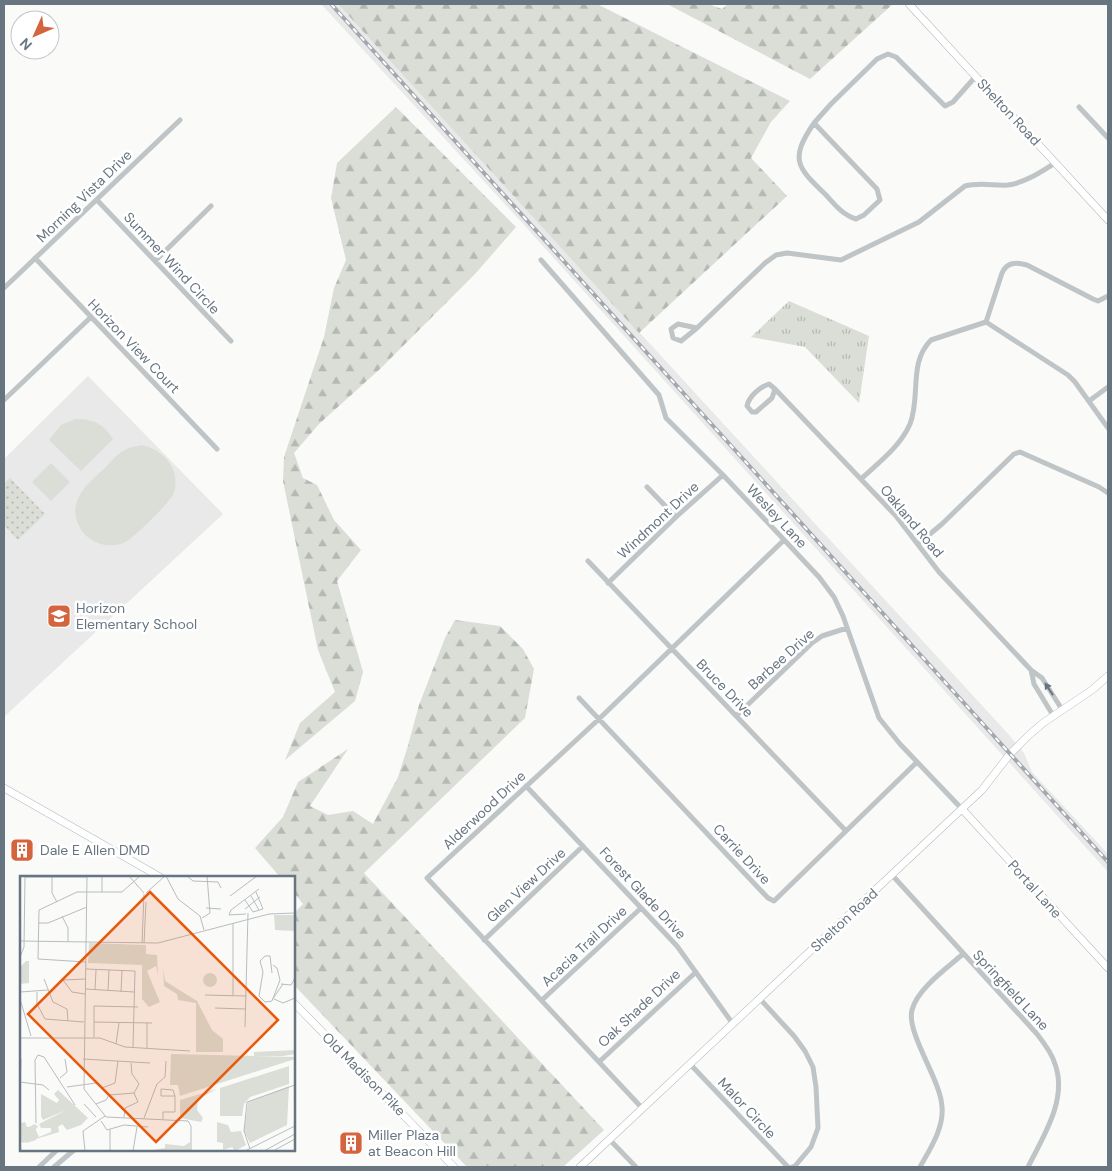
<svg xmlns="http://www.w3.org/2000/svg" width="1112" height="1171" font-family="'DM Sans',sans-serif">
	<style>
		.built { fill: #e8e9e8 }
		.grass { fill: url(#grass-tufts) }
		.forest { fill: url(#forest-firs) }
		.park { fill: url(#park-dots) }
		.garden { fill: #daded7 }
		.lines { fill: none; stroke-linecap: round; stroke-linejoin: round }
		.secondary-casing { stroke: #b4b9be; stroke-width: 8 }
		.street { stroke: #bfc4c7; stroke-width: 5 }
		.secondary { stroke: #fff; stroke-width: 7 }
		.rail-casing { stroke: #a2a8ad; stroke-width: 4 }
		.rail { stroke: #fff; stroke-width: 2; stroke-dasharray: 5.5; stroke-linecap: butt }
		.oneway { fill: #677580 }
		.labels { text-anchor: middle; stroke-width: 5; stroke-linejoin: round; paint-order: stroke }
		.street-label { font-size: 14px; fill: #677580; stroke: #fff }
		.poi-label { font-size: 14px; fill: #677580; stroke: #fff; text-anchor: start }
		.inset-road { fill: none; stroke: #b6bdc1; stroke-width: 1 }
		.view { fill: #e8590c; fill-opacity: 0.15; stroke: #e8590c; stroke-width: 2.5 }
		.inset-edge { fill: none; stroke: #677580; stroke-width: 2.5 }
	</style>
	<defs>
		<pattern id="grass-tufts" width="24" height="20" patternUnits="userSpaceOnUse" patternTransform="scale(1.25)"><rect width="24" height="20" fill="#daded7"/><path d="M3 7l-1-3M5 7V3M7 7l1-3M15 17l-1-3M17 17v-4M19 17l1-3" fill="none" stroke="#b5b9b4"/></pattern>
		<pattern id="forest-firs" width="22" height="20" patternUnits="userSpaceOnUse" patternTransform="scale(1.25)"><rect width="22" height="20" fill="#daded7"/><path d="M5 1l3.5 6h-7zM16 11l3.5 6h-7z" fill="#b5b9b4"/></pattern>
		<pattern id="park-dots" width="8" height="8" patternUnits="userSpaceOnUse" patternTransform="scale(1.25)"><rect width="8" height="8" fill="#daded7"/><path d="M2 2h.1M6 6h.1" fill="none" stroke="#b5b9b4" stroke-width="1.8" stroke-linecap="round"/></pattern>
	</defs>
	<rect width="100%" height="100%" fill="#fafaf8"/>
	<path class="built" d="M321,4H338L1010,736L1024,753L1032,772L1108,854V872L524,225Z
		M88,376L223,514L4,717V459Z"/>
	<path class="grass" d="M789,301L869,336L859,403L805,347L751,337Z"/>
	<path class="forest" d="M338,4H597L790,101L771,122L751,158L787,196L639,333Z
		M667,4H708L722,9L728,4H893L810,79Z
		M396,107L516,227L475,274L380,369L319,424L294,453L303,478L317,485L334,520L361,550L337,581L363,672L355,701L285,760L300,723L335,692L318,650L283,481L284,457L324,337L334,288L346,260L331,198L337,163Z
		M455,620L500,626L523,649L534,669L525,718L364,873L604,1130L563,1167H467L294,985V913L303,904L294,893V877H280L255,848L283,817L298,782L348,749L310,806L328,815L353,811L373,824L398,777L407,749L419,705L445,638Z"/>
	<path class="park" d="M10,478L45,514L18,540L4,525V484Z"/>
	<path class="garden" d="M75,419C92,418 104,424 113,439L81,471L49,440L61,425Z
		M141,445C163,449 181,469 174,492C172,501 136,535 127,541C121,545 113,546 105,545C94,543 84,536 79,526C67,501 87,484 104,469C110,463 116,455 123,451C129,447 135,447 141,445Z
		M51,463L70,482L51,501L32,482Z"/>
	<g class="lines">
		<g class="secondary-casing">
			<path id="secondary" d="M909,4L1108,220
				M4,788L160,877
				M962,809L1108,968
				M294,1003L454,1167
				M580,1167L982,790L1010,754L1029,735L1043,723L1092,690L1108,676"/>
		</g>
		<path class="street" d="M1079,107L1108,138
			M814,123L877,189L880,200L864,215L856,219C843,215 835,205 826,195C797,167 789,160 814,123Z
			M814,123L831,104L877,59L888,54L896,57L945,106L953,102L976,76
			M97,200L231,341
			M35,258L217,449
			M541,260L659,395L666,418L723,475L819,577L834,597L843,616L879,718L900,744L962,809
			M155,261L211,206
			M4,288L180,120
			M986,322L1002,273C1007,262 1016,262 1027,265L1093,299L1098,301L1108,296
			M986,322L1068,375L1075,382L1108,428
			M678,324L697,328L681,341L673,338L671,329Z
			M697,328L765,263L776,255L787,253L841,260L919,222L965,186C980,182 994,186 1008,185C1025,183 1042,171 1055,163
			M769,384L775,389L772,398L756,412H752L747,406C749,396 760,387 769,384Z
			M775,389L896,516L939,572L1031,670L1042,678L1063,711
			M4,400L91,317
			M1089,401L1108,387
			M861,479C878,463 900,447 910,424C921,397 908,363 931,340L986,322
			M647,487L676,517
			M918,544L942,524L1014,454L1020,452L1099,487L1108,493
			M588,561L846,831
			M608,583L676,517L723,475
			M1031,670L1034,684L1054,717
			M579,698L768,898L774,901L917,762
			M736,716L812,643L822,636L847,628
			M526,786L677,946L733,1024
			M892,875L1037,1034C1044,1043 1052,1053 1055,1064C1068,1099 1043,1137 1028,1167
			M484,940L583,846
			M760,999L794,1036L805,1051L813,1067L816,1087L818,1128L811,1147L795,1166L792,1167
			M542,1000L641,908
			M599,1062L696,972
			M690,1064L788,1167
			M642,1108L427,878L599,719L784,540
			M609,1139L636,1167
			M39,1167L57,1150
			M54,1167L74,1150
			M920,1167C930,1149 944,1128 942,1107C941,1080 906,1033 912,1010C917,989 947,968 963,954"/>
		<use href="#secondary" class="secondary"/>
		<g class="rail-casing">
			<path id="rail" d="M331,4L1108,862"/>
		</g>
		<use href="#rail" class="rail"/>
	</g>
	<defs><path id="oneway-solid" d="M-6-.8H1V-3.2L6.5 0L1 3.2V.8H-6Z" transform="scale(1.25)"/></defs>
	<use class="oneway" href="#oneway-solid" transform="translate(1049 689) rotate(-123)"/>
	<defs>
		<g id="school-square" transform="scale(1.25)"><rect x="-9" y="-9" width="18" height="18" rx="4" fill="#d4643e" stroke="#fff"/><path d="M0-5L7-2L0 1L-7-2ZM-4 1L0 2.5L4 1V4Q0 6-4 4Z" fill="#fff"/></g>
		<g id="building-square" transform="scale(1.25)"><rect x="-9" y="-9" width="18" height="18" rx="4" fill="#d4643e" stroke="#fff"/><path d="M-4-6H4V6H1V3H-1V6H-4ZM-2.5-4.3h1.7v1.8h-1.7ZM.8-4.3h1.7v1.8H.8ZM-2.5-1h1.7V.8h-1.7ZM.8-1h1.7V.8H.8Z" fill="#fff"/></g>
	</defs>
	<g fill-rule="evenodd">
		<use href="#school-square" x="59" y="616"/>
		<use href="#building-square" x="22" y="850"/>
		<use href="#building-square" x="351" y="1143"/>
	</g>
	<g class="labels">
		<g class="street-label">
			<text transform="translate(1009 112) rotate(47)" y="5">Shelton Road</text>
			<text transform="translate(84 196) rotate(-44)" y="5">Morning Vista Drive</text>
			<text transform="translate(172 263) rotate(47)" y="5">Summer Wind Circle</text>
			<text transform="translate(134 346) rotate(46)" y="5">Horizon View Court</text>
			<text transform="translate(777 516) rotate(47)" y="5">Wesley Lane</text>
			<text transform="translate(658 520) rotate(-43)" y="5">Windmont Drive</text>
			<text transform="translate(912 521) rotate(50)" y="5">Oakland Road</text>
			<text transform="translate(781 659) rotate(-42)" y="5">Barbee Drive</text>
			<text transform="translate(725 688) rotate(46)" y="5">Bruce Drive</text>
			<text transform="translate(484 810) rotate(-43)" y="5">Alderwood Drive</text>
			<text transform="translate(742 854) rotate(47)" y="5">Carrie Drive</text>
			<text transform="translate(526 885) rotate(-43)" y="5">Glen View Drive</text>
			<text transform="translate(1035 889) rotate(48)" y="5">Portal Lane</text>
			<text transform="translate(643 893) rotate(47)" y="5">Forest Glade Drive</text>
			<text transform="translate(844 920) rotate(-43)" y="5">Shelton Road</text>
			<text transform="translate(584 946) rotate(-43)" y="5">Acacia Trail Drive</text>
			<text transform="translate(1011 990) rotate(47)" y="5">Springfield Lane</text>
			<text transform="translate(639 1008) rotate(-43)" y="5">Oak Shade Drive</text>
			<text transform="translate(364 1074) rotate(45)" y="5">Old Madison Pike</text>
			<text transform="translate(747 1108) rotate(47)" y="5">Malor Circle</text>
		</g>
		<g class="poi-label">
			<text x="76" y="613">Horizon<tspan x="76" dy="16">Elementary School</tspan></text>
			<text x="40" y="855">Dale E Allen DMD</text>
			<text x="368" y="1140">Miller Plaza<tspan x="368" dy="16">at Beacon Hill</tspan></text>
		</g>
	</g>
	<g transform="translate(20 876)">
		<rect width="275" height="275" fill="#fafaf8"/>
		<path d="M254,39H275V55L255,54ZM69,67L126,69V78L137,79L138,100L136,90L127,95L140,126L129,131L122,123V89L68,87ZM143,92L145,105L177,125L192,154L203,163V176H176V127L158,124L157,118L144,110ZM275,174V178L263,180H234V176ZM151,178L275,181V183L160,220L158,209H150ZM269,190V208L230,221L224,228L222,240H200V212ZM269,210L267,249L230,267L224,255L228,226ZM197,213L178,223L177,234L183,242L181,246L160,242V224ZM38,214L68,242L61,249L47,254L42,248L38,251L39,256L3,267L0,265L1,247L5,246L7,251L14,250L19,261L31,256V252H21L19,248L46,234L23,244L21,240V218L37,227L39,224L34,218ZM197,246L208,249L211,256L221,255L226,269L215,275L212,271L203,274V267L197,266ZM170,266V275H128L145,272V268L164,270Z" fill="#daded7"/>
		<path d="M6,85H9V107L0,108V91ZM14,248L18,250L14,256L16,264L6,267L4,256Z" fill="#daded7"/>
		<path d="M183 104a7 7 0 1 1 14 0a7 7 0 1 1-14 0Z" fill="#daded7"/>
		<path class="inset-road" d="M67,0L64,213L86,241L168,245L171,250V275M109,0L124,17M146,0L158,23L180,40L184,54M167,0L173,5L198,6L201,12M5,1H67M32,1V17L37,26M82,16V0M126,17L145,0M210,20L237,0M231,20L239,34M225,24L233,36L243,33L236,16M186,32L201,33M225,33L240,21M226,38L209,39L211,34L239,13M42,40L48,52V66M182,42L190,37L187,0M18,47H28L67,31M0,65L138,67L249,38L275,37M122,67L124,18M124,67L126,26M0,81L4,71L5,0M66,86L18,83L19,34L57,16H102L120,0M66,93L115,95L113,171M24,103L33,126L47,133L48,145M261,108L271,109L275,102M66,113L114,116M75,114L76,94M88,115L89,94M0,116L28,114M17,116V128L25,143L64,146M101,116L102,95M65,118L52,116L43,104L66,103M185,119L226,120M213,120V47M0,123L11,160M254,123L263,127L275,122M252,124L263,108M252,125L245,126L239,120L243,96L240,85L245,80H250L252,97M252,125L260,104L257,92L253,89M195,132L225,133M74,146L132,147M225,151L228,37M74,161V130L118,131M0,162H80L105,171L170,175M96,168L99,147M127,172V147M63,183L130,187M111,187L112,198L119,208L114,217M40,202L47,196L45,183M0,206L23,209L29,214M47,211L76,207L82,212L95,207L98,185M141,213L153,214L155,220H141ZM0,220L1,183M64,228L76,241M76,228L86,224L89,219L114,217M104,241L105,232L118,226L114,217M124,242L137,208L145,201L146,185M143,243V236H155V220M81,245L87,254L104,249L128,251M16,247L15,184L18,179L24,181L55,229M230,273L224,255L227,226L275,209M65,275L63,255L85,240M90,275V253M113,275L117,251M225,275L275,250M244,275L275,258M253,275L275,263"/>
		<path class="view" d="M130,16L258,144L136,266L8,138Z"/>
		<rect width="275" height="275" class="inset-edge"/>
	</g>
	<rect width="1112" height="1171" fill="none" stroke="#677580" stroke-width="10"/>
	<g transform="translate(35 35) rotate(225)"><circle r="24" fill="#ffffff" stroke="#c2c8cc"/>
	<path d="M0-4L9 19L0 12L-9 19Z" fill="#d4643e"/>
	<text y="-8" font-size="14" font-weight="bold" text-anchor="middle" fill="#677580">N</text>
	</g>
</svg>
